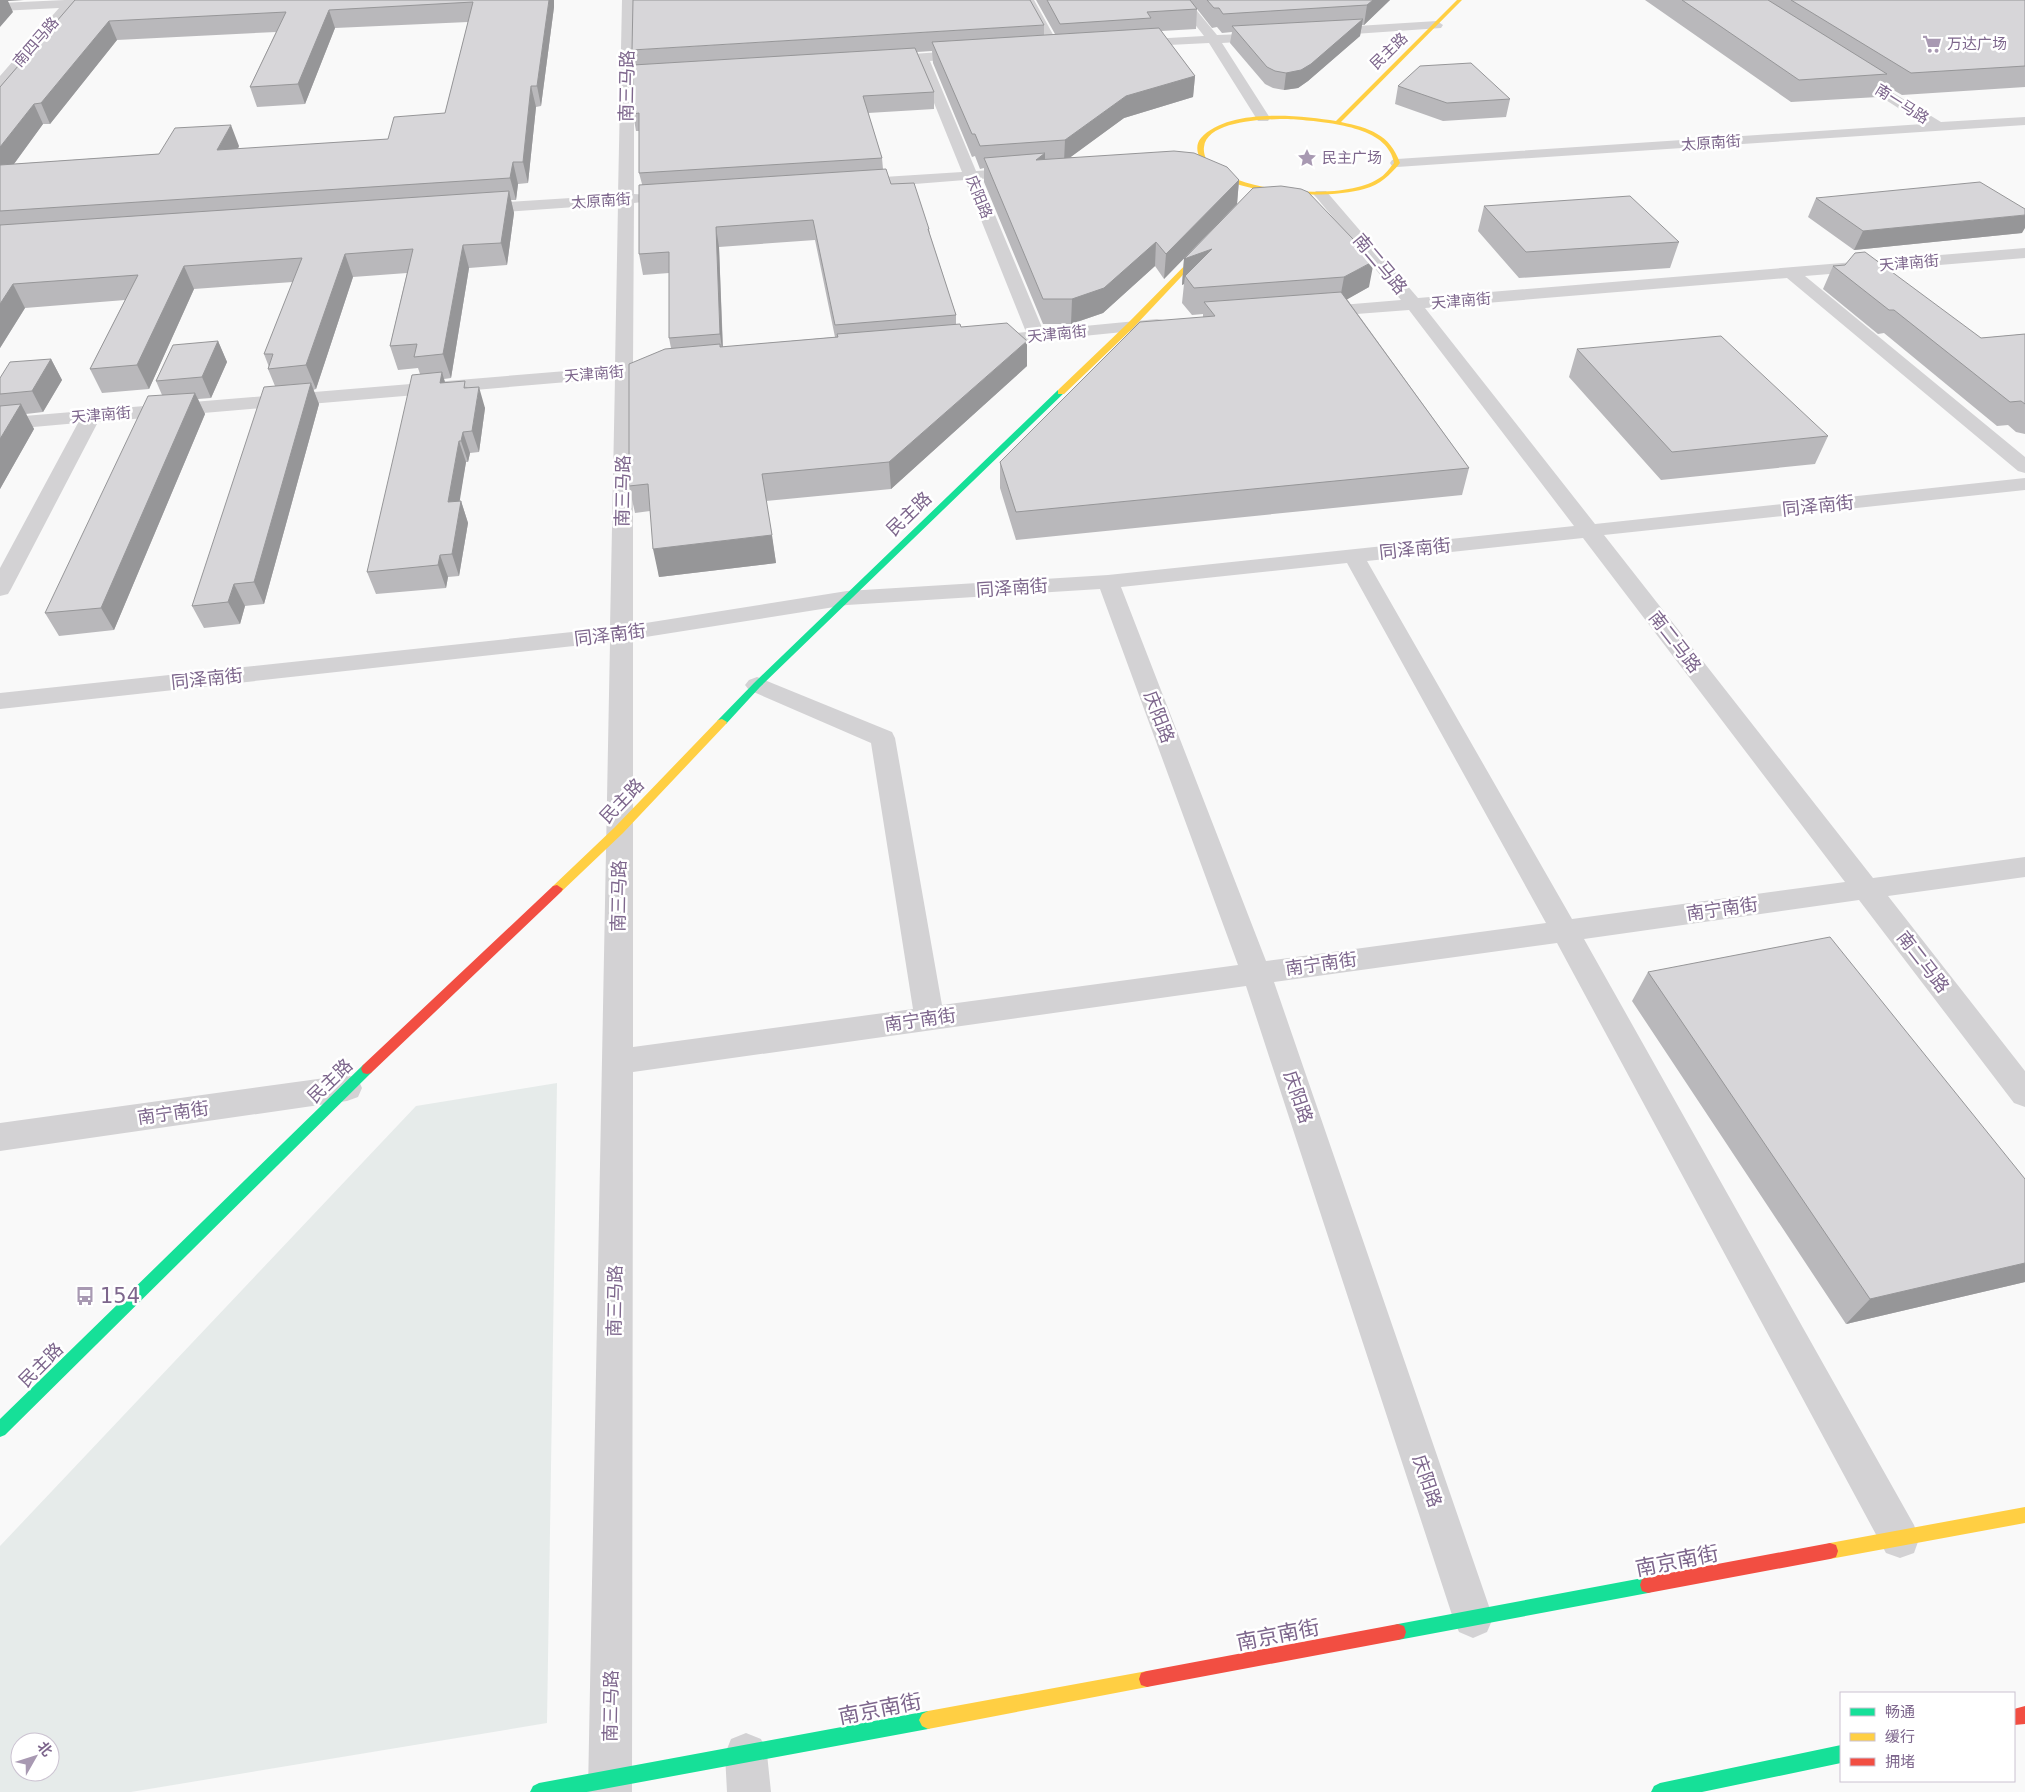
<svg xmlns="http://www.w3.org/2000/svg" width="2025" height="1792" font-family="'DejaVu Sans','Noto Sans SC',sans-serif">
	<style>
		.green { fill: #e6ebea; fill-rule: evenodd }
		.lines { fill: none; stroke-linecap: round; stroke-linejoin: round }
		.street { fill: #d3d2d4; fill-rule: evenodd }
		.fast { fill: #16e098; fill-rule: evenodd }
		.slow { fill: #ffcf43; fill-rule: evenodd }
		.jam { fill: #f24e42; fill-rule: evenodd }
		.wall { fill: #b9b8bb; fill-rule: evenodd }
		.shaded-wall { fill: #969698 }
		.building { fill: #d7d6d9; stroke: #969698 }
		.labels { text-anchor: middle; stroke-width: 5; stroke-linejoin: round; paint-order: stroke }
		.far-street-label { font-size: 15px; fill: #7d668c; stroke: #fff }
		.far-poi-label { font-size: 15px; fill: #7d668c; stroke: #fff; text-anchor: start }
		.street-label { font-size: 18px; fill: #7d668c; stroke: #fff }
		.near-poi-label { font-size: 21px; fill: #7d668c; stroke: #fff; text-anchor: start }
		.near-street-label { font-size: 21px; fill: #7d668c; stroke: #fff }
	</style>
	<rect width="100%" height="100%" fill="#f9f9f9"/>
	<path class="green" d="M557,1083L547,1723L131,1792H0V1546L416,1106ZM20,1742H50V1772H20Z"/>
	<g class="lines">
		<path class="street" d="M65,0H151L145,4L72,7L5,87L0,88V76L59,8L0,11V3Z
			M622,0H634V194L650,195L653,198L650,201L634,203L633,365L666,363L672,364L675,368L672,372L633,376V625L847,591L1108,575L1574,526L1409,310L1317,317L1311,316L1308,312L1311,308L1317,307L1401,300L1316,197L1313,194L1316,191H1326L1418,298L2025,248V258L1805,276L2025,457V473L2018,471L1787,278L1425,308L1595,524L2025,478V490L1604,535L1873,878L2025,857V877L1888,896L2025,1071V1107L2014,1103L1859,900L1584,939L1914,1525L1919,1539L1914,1553L1900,1558L1886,1553L1557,943L1274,982L1493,1618L1487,1632L1473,1638L1459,1632L1453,1618L1246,986L633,1072L632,1792H588L610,642L0,709V693L610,628L615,378L98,422L11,589L8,594L0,596V568L78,423L0,430V418L615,367L618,204L475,214L470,212L467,209L470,206L475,204L618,195ZM1583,538L1845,882L1572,919L1367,561ZM1347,563L1546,923L1266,961L1121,587ZM1100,589L1238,965L942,1005L895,738L892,732L757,677L749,680L745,685L749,690L871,743L913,1009L633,1047V639L847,605Z
			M1022,0H1034L1061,49L1059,52H1051Z
			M1176,0H1188L1217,35L1273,33L1275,36L1273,39L1269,40L1222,43L1270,118L1268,121H1258L1209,43L1129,47L1127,44L1129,41L1133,40L1204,36Z
			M1437,21L1443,25L1441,28L1325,36L1319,32L1325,28Z
			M970,50L976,54L975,57L930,61L976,171L1021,168L1026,169L1028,172L1026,175L1021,176L980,179L1043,330L1157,319L1163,320L1166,324L1163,328L985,346L979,345L976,341L979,337L1026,332L965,180L852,189L847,187L844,184L847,181L852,179L962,172L917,61L883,64L877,60L883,56Z
			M1849,66L1941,122L2025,117V125L1397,167L1392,166L1390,163L1392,160L1397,159L1923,124L1844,73L1842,70Z
			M347,1075L358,1079L362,1088L358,1097L347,1101L0,1151V1123Z
			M746,1733L761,1739L767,1754L771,1792H727L725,1754L731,1739Z"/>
		<path class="fast" d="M1058,390L1065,392L760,687L726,724H718L717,722L718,720L754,683Z
			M367,1064L371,1065L373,1069L371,1073L5,1435L0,1437V1419L363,1065Z
			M1648,1577L1654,1579L1656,1585L1654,1591L1648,1593L1398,1640L1392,1638L1390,1632L1392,1626L1398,1624Z
			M928,1711L934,1714L937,1720L934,1726L928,1729L587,1792H530L533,1786L539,1783Z
			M1841,1745V1763L1702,1792H1651L1654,1786L1660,1783Z"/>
		<path class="slow" d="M1457,0H1462L1341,122C1369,128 1390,134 1400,163C1390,175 1380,185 1364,189C1328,200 1230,196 1204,165C1198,157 1194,146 1201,138C1228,108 1300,115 1336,121ZM1288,119C1315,121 1376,124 1390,152C1392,155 1393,159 1394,163C1390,167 1386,174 1381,177C1347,202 1245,193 1213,167C1207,162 1203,155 1204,147C1207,120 1267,119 1288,119Z
			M1207,243L1212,244L1133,328L1064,394H1058V390L1127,324Z
			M722,719L727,722L726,724L623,833L561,892H553L551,889L553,886L615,827L718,720Z
			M2025,1507V1523L1830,1559L1824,1557L1822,1551L1824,1545L1830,1543Z
			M1147,1671L1153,1673L1155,1679L1153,1685L1147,1687L928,1729L922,1726L919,1720L922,1714L928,1711Z"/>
		<path class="jam" d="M557,885L563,889L561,892L371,1073L367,1074L363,1073L361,1069L363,1065L553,886Z
			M1830,1543L1836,1545L1838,1551L1836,1557L1830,1559L1648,1593L1642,1591L1640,1585L1642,1579L1648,1577Z
			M1398,1624L1404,1626L1406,1632L1404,1638L1398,1640L1147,1687L1141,1685L1139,1679L1141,1673L1147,1671Z
			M2025,1706V1724L2014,1725V1709Z"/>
	</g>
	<path class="wall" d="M75,0H554V7L541,106L536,107L528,183L518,184L516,200H511L514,213L507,265L469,268L451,378L444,379L445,382L467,387L485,408L479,452L470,453L468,462H466L459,501H461L468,523L459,576L448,577L446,588L376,594L367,572L420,374L418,368L398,370L390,346L407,273L353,277L316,389L313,390L319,404L264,604L245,606L240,624L204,628L192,606L275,386L268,369L269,367L264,354L293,282L194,289L149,389L102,393L90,369L125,300L25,308L0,348V87ZM468,22L445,113L388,139L238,149L239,146L159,154L14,164L43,124H50L117,40L276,32L250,87L257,107L305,104L335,28Z
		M1036,0H1190L1197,9L1196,29L1161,31L1195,76L1193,97L1124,118L1070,157L1239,180L1237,204L1164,279L1155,266L1103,313L1071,324H1043L984,182V168L980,169L975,156L972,157L933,63L932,51L917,52L934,92V109L868,113L882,158L883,169L891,184L929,229L930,235L956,315V324L961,327L1027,341V366L891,489L766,501L776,563L659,577L650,511L635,513L629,486L671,348L669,338V273L643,275L639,254L642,184L639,173V131H636L633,114L635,65L632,50L1044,25V35L1055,34ZM815,240L835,337L723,347L719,247Z
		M1190,0H1390L1364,25H1362L1360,36L1308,81L1298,88L1284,90L1273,88L1265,84L1230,43L1232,32L1222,33L1217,27L1212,28Z
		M1645,0H2025V87L1902,95L1883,84L1878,97L1791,102Z
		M1398,86L1510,99L1506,117L1443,121L1395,104Z
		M1253,188L1369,287L1347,299L1469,468L1462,495L1016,540L1000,488V462L1203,317V314L1192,315L1182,303L1184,284L1182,285L1184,259Z
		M1816,198L2022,233L1854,250L1808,217Z
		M1484,206L1679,242L1670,268L1519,278L1478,231Z
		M1833,266L1981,338L2025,334V434L2016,432L2008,425L1997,426L1884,333L1878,334L1823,289Z
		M218,341L227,362L211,398L198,399L205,414L114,630L59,636L45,613L162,395L156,381Z
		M1577,349L1828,436L1815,464L1661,480L1569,377Z
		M51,359L62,380L43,412L26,414L34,429L0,489V378Z
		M1648,972L2025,1179V1282L1846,1324L1632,1001Z"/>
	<path class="shaded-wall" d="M0,0H24L8,1L13,12L0,27Z
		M549,0H554V7L541,106L537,86Z
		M1373,0H1390L1364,25L1367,5Z
		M329,10L335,28L305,104L298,84Z
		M1363,19L1360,36L1308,81L1298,88L1284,90L1286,73Z
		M109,21L117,40L50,124L41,103Z
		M1195,76L1193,97L1124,118L1064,162L1065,140L1126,96Z
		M531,86L536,107L528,183L523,162Z
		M34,104L43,124L0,183V147Z
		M231,125L239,146L226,172L217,150Z
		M1045,153V176L1036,160Z
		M513,162L518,184L516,200L510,178Z
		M1239,180L1237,204L1164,279L1166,254Z
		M509,191L514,213L507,265L501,243Z
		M2025,215V228L2022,233L1854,250L1863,231Z
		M716,227L719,247L723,356L720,334Z
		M1156,242L1155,266L1103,313L1071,324L1072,299Z
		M463,245L469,268L451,378L443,354Z
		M1212,249L1185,276L1184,284L1182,285L1184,259Z
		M345,254L353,277L316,389L306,365Z
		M1374,261L1369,287L1339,304L1344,277Z
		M184,266L194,289L149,389L137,365Z
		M13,284L25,308L0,348V304Z
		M218,341L227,362L211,398L202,377Z
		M1027,341V366L891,489L889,462Z
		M51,359L62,380L43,412L32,391Z
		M442,372L448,393L440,383Z
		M311,383L319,404L264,604L254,582Z
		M479,387L485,408L479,452L472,431Z
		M195,393L205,414L114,630L101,608Z
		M21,404L34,429L0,489V439Z
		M463,432L470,453L468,462L461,441Z
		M459,441L466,462L456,524L448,502Z
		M461,501L468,523L459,576L452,554Z
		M772,535L776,563L659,577L653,549Z
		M440,555L448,577L446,588L438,565Z
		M234,584L245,606L240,624L228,602Z
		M2025,1263V1282L1846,1324L1870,1299Z"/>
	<path class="building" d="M75,0H549L537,86H531L523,162H513L510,178L0,211V165L159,154L175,128L231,125L217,150L388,139L394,117L445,113L473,2L329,10L298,84L250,87L286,12L109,21L41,103L34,104L0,147V87Z
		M633,0H1030L1044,25L632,50Z
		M1047,0H1190L1197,9L1147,12L1151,18L1060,24Z
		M1207,0H1373L1367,5L1223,14L1219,8H1214Z
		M1682,0H1768L1887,74L1799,80Z
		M1791,0H2025V66L1911,73Z
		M1363,19L1311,64L1301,70L1286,73L1275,71L1267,67L1232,26Z
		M1159,28L1195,76L1126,96L1065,140L980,146L975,134H972L932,42Z
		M915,48L934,92L863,96L882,158L639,173V113L633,114V65Z
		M1471,63L1510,99L1447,103L1398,86L1420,66Z
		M1174,151L1194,153L1227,167L1239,180L1166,254L1156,242L1104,288L1072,299H1043L984,158L1045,153L1036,160Z
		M886,169L891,184L914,183L929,229H928L956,315L835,325L813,220L716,227L720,334L669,338V252L639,254V185Z
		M1980,182L2025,209V215L1863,231L1816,198Z
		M1281,186L1301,189L1308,192L1374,261L1344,277L1194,288L1185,276L1212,249L1184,259L1253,188Z
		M509,191L501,243L463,245L443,354L414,357L417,344L390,346L413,249L345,254L306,365L268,369L273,354H264L302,258L184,266L137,365L90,369L138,275L13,284L0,304V225Z
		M1630,196L1679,242L1526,252L1484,206Z
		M1865,252L1981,338L2025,334V404L2021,401L2010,402L1894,310H1889L1833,266L1845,265L1855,253Z
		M1341,292L1469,468L1016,512L1000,462L1140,322L1215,316L1204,302Z
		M1007,323L1027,341L889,462L762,474L772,535L653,549L648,484L629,486V364L665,349L720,344V347L838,337L837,334L960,324L961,327Z
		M1721,336L1828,436L1672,452L1577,349Z
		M218,341L202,377L156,381L173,345Z
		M51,359L32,391L0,394V378L10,362Z
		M442,372L440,383L465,381L464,388L479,387L472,431L463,432L461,441H459L448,502L461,501L452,554L440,555L438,565L367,572L396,446L412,375Z
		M311,383L254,582L234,584L228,602L192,606L264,387Z
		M195,393L101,608L45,613L148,396Z
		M21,404L0,439V406Z
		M1830,937L2025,1179V1263L1870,1299L1648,972Z"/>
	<defs>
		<g id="supermarket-bare" transform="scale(1.5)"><path d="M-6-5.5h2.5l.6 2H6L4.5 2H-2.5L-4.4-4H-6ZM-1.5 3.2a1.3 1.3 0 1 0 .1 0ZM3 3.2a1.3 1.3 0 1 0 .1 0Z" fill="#a899b2" stroke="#fff" stroke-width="2.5" paint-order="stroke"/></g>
		<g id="sight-bare" transform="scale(1.5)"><path d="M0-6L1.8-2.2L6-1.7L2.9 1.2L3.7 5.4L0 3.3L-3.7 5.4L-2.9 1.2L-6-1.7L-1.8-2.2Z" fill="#a899b2" stroke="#fff" stroke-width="2.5" paint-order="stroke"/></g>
		<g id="bus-bare" transform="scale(1.5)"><path d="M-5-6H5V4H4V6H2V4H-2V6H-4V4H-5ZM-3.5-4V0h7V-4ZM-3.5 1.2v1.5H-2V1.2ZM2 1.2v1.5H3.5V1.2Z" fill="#a899b2" stroke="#fff" stroke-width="2.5" paint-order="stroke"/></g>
	</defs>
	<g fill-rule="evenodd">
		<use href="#supermarket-bare" x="1932" y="44"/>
		<use href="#sight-bare" x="1307" y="158"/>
		<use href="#bus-bare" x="85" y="1296"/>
	</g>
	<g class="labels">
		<g class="far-street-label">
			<text transform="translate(36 42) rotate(-49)" y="5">南四马路</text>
			<text transform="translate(1389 51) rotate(-44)" y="5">民主路</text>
			<text transform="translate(1902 104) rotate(32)" y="5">南一马路</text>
			<text transform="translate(1711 143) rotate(-4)" y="5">太原南街</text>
			<text transform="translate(979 197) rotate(68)" y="5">庆阳路</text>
			<text transform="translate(601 201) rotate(-4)" y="5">太原南街</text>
			<text transform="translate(1909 263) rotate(-5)" y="5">天津南街</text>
			<text transform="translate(1461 301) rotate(-5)" y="5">天津南街</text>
			<text transform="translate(1057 334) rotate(-6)" y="5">天津南街</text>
			<text transform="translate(594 374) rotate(-5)" y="5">天津南街</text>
			<text transform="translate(101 415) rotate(-5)" y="5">天津南街</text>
		</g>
		<g class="far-poi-label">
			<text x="1947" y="49">万达广场</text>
			<text x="1322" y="163">民主广场</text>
		</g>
		<g class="street-label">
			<text transform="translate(627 86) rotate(-89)" y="6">南三马路</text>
			<text transform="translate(1380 264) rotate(50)" y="6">南二马路</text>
			<text transform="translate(623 491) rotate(-89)" y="6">南三马路</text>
			<text transform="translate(1818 506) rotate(-6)" y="6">同泽南街</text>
			<text transform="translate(909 514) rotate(-44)" y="6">民主路</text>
			<text transform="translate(1415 549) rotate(-6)" y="6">同泽南街</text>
			<text transform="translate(1012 588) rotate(-4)" y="6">同泽南街</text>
			<text transform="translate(610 635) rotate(-7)" y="6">同泽南街</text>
			<text transform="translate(1675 642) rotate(52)" y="6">南二马路</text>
			<text transform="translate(207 679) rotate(-6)" y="6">同泽南街</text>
			<text transform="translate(1159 717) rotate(69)" y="6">庆阳路</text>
			<text transform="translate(622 801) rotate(-46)" y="6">民主路</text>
			<text transform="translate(619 896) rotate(-89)" y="6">南三马路</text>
			<text transform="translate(1722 909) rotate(-8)" y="6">南宁南街</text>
			<text transform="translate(1923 962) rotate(52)" y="6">南二马路</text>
			<text transform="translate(1321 964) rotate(-8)" y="6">南宁南街</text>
			<text transform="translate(920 1020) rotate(-8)" y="6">南宁南街</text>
			<text transform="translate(330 1081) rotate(-44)" y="6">民主路</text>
			<text transform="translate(1298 1097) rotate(71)" y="6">庆阳路</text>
			<text transform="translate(173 1113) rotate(-8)" y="6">南宁南街</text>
			<text transform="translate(615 1301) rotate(-89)" y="6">南三马路</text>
			<text transform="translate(41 1365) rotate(-45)" y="6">民主路</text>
			<text transform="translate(1427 1481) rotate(71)" y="6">庆阳路</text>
			<text transform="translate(611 1706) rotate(-89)" y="6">南三马路</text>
		</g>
		<g class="near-poi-label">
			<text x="100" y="1303">154</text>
		</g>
		<g class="near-street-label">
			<text transform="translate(1677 1561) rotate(-11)" y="7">南京南街</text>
			<text transform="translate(1278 1635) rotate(-11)" y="7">南京南街</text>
			<text transform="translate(880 1709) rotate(-11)" y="7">南京南街</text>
		</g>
	</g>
	<rect x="1840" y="1692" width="175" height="90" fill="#ffffff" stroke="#cbc2d1"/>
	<rect x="1850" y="1708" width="25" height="8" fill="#16e098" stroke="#cbc2d1"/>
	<text x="1885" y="1717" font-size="15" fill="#7d668c">畅通</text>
	<rect x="1850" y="1733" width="25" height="8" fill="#ffcf43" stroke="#cbc2d1"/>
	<text x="1885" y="1742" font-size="15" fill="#7d668c">缓行</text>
	<rect x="1850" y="1758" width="25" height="8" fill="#f24e42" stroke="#cbc2d1"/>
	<text x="1885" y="1767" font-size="15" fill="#7d668c">拥堵</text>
	<g transform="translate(35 1757) rotate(51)"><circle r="24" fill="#ffffff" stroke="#cbc2d1"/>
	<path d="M0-4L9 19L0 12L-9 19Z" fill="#a899b2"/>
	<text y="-8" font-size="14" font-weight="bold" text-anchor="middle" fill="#7d668c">北</text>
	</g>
</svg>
